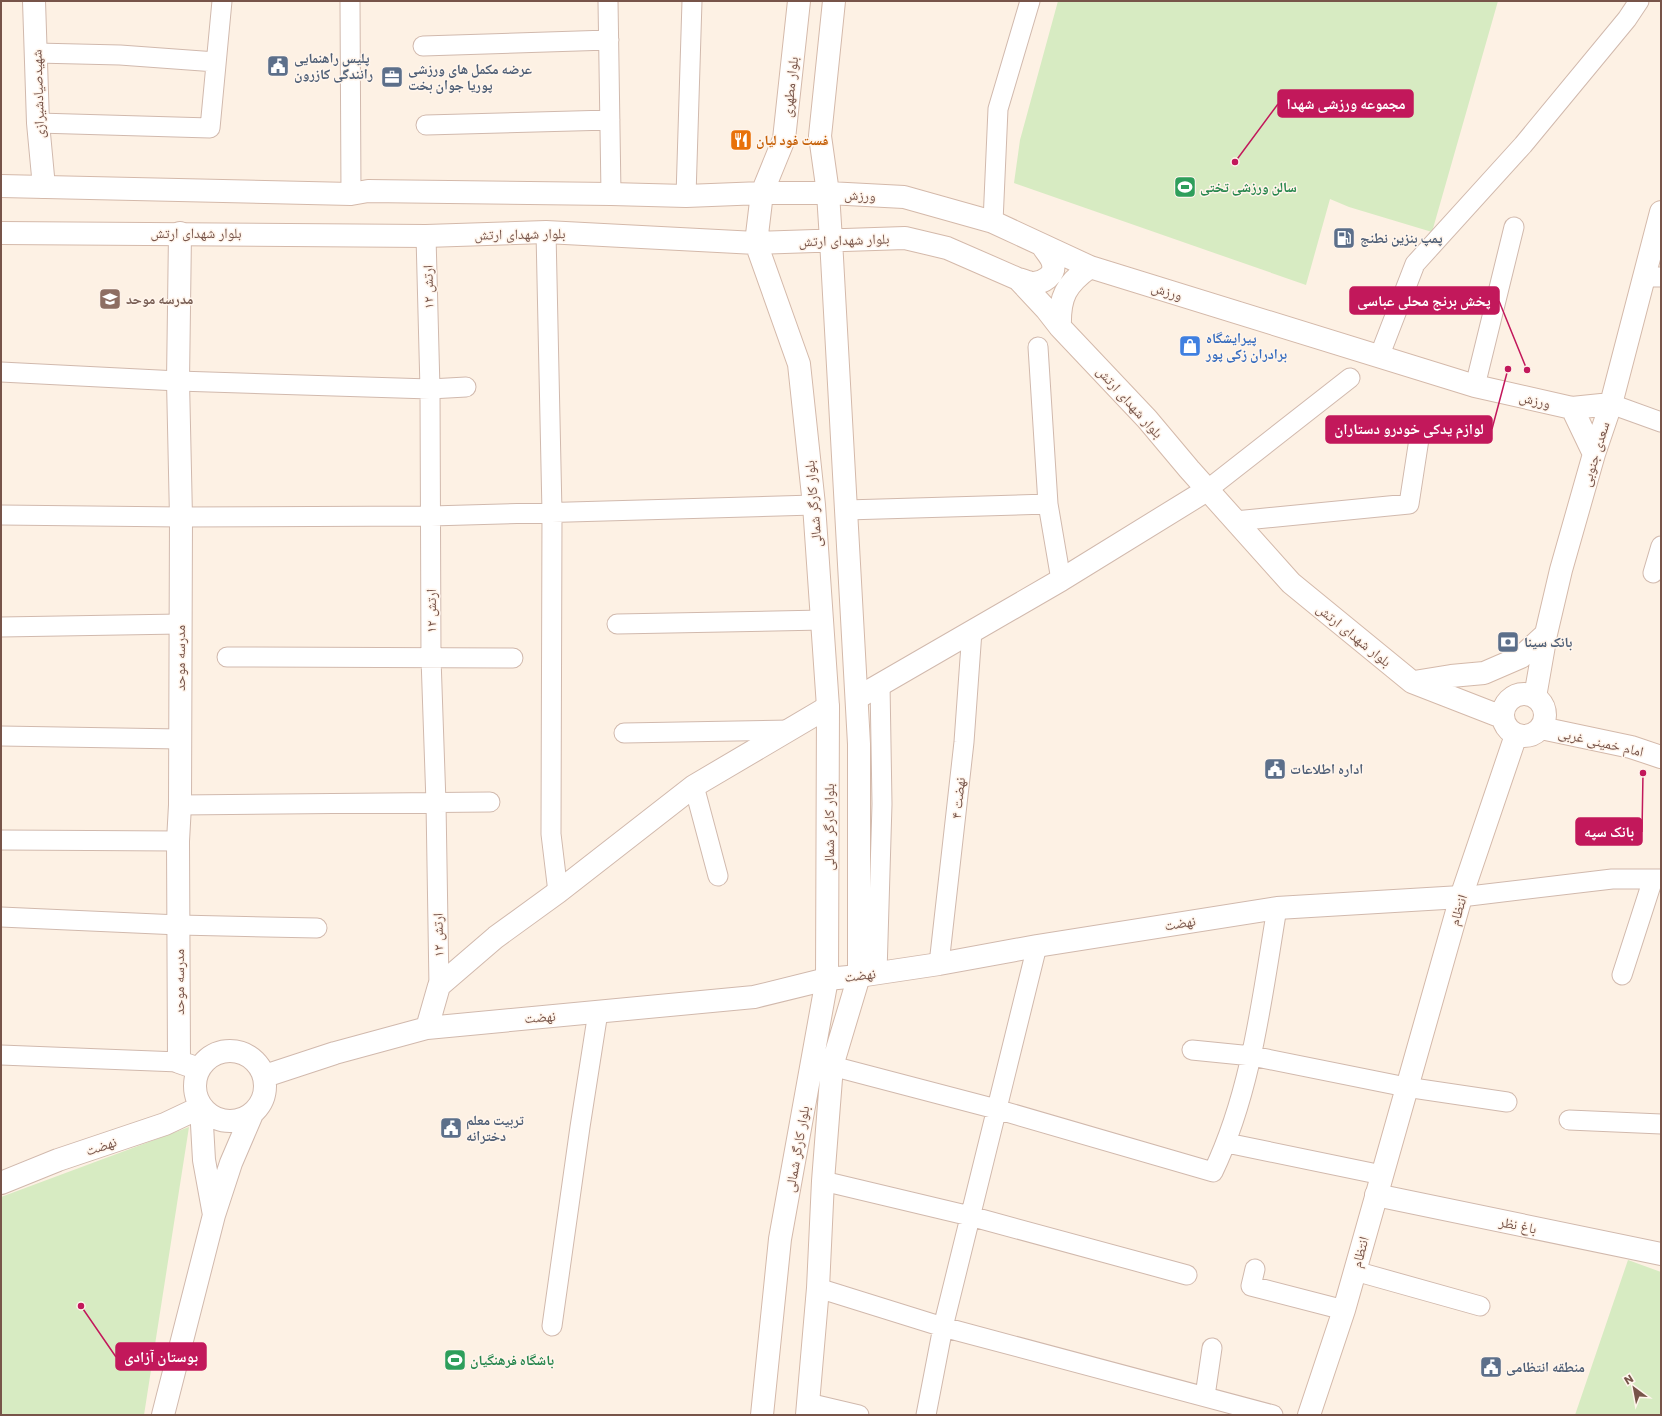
<svg xmlns="http://www.w3.org/2000/svg" width="1662" height="1416" font-family="Poppins,'Noto Naskh Arabic',sans-serif">
	<style>
		.green { fill: #d7ebc2 }
		.lines { fill: none; stroke-linecap: round; stroke-linejoin: round }
		.minor-casing { stroke: #d1b9ad; stroke-width: 21 }
		.tertiary-casing { stroke: #d1b9ad; stroke-width: 24 }
		.secondary-casing { stroke: #d4b9aa; stroke-width: 24 }
		.minor { stroke: #fff; stroke-width: 19 }
		.tertiary { stroke: #fff; stroke-width: 22 }
		.secondary { stroke: #fff; stroke-width: 22 }
		.labels { text-anchor: middle; stroke-width: 3; stroke-linejoin: round; paint-order: stroke }
		.service-label { font-size: 14px; font-weight: bold; fill: #4e5e75; stroke: #fff5ec; text-anchor: start }
		.street-label { font-size: 14px; fill: #775449; stroke: #fff5ec }
		.food-label { font-size: 14px; font-weight: bold; fill: #c56008; stroke: #fff5ec; text-anchor: start }
		.leisure-label { font-size: 14px; font-weight: bold; fill: #27864d; stroke: #fff5ec; text-anchor: start }
		.education-label { font-size: 14px; font-weight: bold; fill: #785e54; stroke: #fff5ec; text-anchor: start }
		.shop-label { font-size: 14px; font-weight: bold; fill: #366cbe; stroke: #fff5ec; text-anchor: start }
		.leader { fill: none; stroke: #c2185b; stroke-width: 1.5 }
		.callout-dot { fill: #c2185b; stroke: #fff5ec; stroke-width: 1.5 }
		.callout { fill: #c2185b; stroke: #c2185b; stroke-width: 1.5 }
		.callout-label { font-size: 15px; text-anchor: middle; font-weight: bold; fill: #fff }
	</style>
	<rect width="100%" height="100%" fill="#fdf1e4"/>
	<path class="green" d="M1058,1H1498L1432,232L1349,207L1330,199L1306,285L1014,183L1020,140Z
		M189,1127L144,1415H1V1197Z
		M1628,1260L1661,1272V1415H1575Z"/>
	<g class="lines">
		<g class="minor-casing">
			<path id="minor" d="M350,1L351,194
				M608,1L611,194
				M423,46L609,40
				M36,53L120,55L216,62
				M38,123L210,128L222,1
				M426,125L610,120
				M686,196L692,1
				M993,222L998,109L1030,1
				M546,232L552,513L551,834L558,892
				M426,236L430,389L431,658L436,803L439,986
				M1643,277H1661
				M1038,347L1048,504L1061,580
				M1379,357L1415,264L1523,145L1627,19L1639,1
				M1,372L178,381L430,389L466,387
				M1475,386L1514,227
				M1611,404L1661,422
				M1207,490L1350,378
				M846,510L1048,504
				M1,515L181,517L431,516L814,505
				M1235,521L1409,504L1419,439
				M1653,573L1661,546
				M617,624L823,620
				M1,627L180,624
				M227,657L513,658
				M624,733L790,730
				M1,736L180,739
				M694,786L718,876
				M180,805L490,802
				M1,840L178,841
				M1461,897L1612,879H1661
				M1,917L179,925L317,928
				M939,964L964,742L972,631
				M877,973L882,804L880,684
				M1622,975L1653,879
				M1192,1050L1252,1056L1406,1087L1507,1102
				M1,1055L179,1062
				M832,1066L996,1109L1213,1172C1252,1090 1262,997 1277,908
				M1569,1120L1661,1124
				M1227,1143L1382,1175
				M823,1181L970,1216L1187,1275
				M1255,1269L1251,1286L1344,1310
				M1355,1271L1480,1306
				M818,1288L943,1327L1273,1415
				M552,1326L580,1127L598,1012
				M1205,1396L1212,1348
				M808,1403L859,1415
				M926,1415L943,1327L1037,946"/>
		</g>
		<g class="tertiary-casing">
			<path id="tertiary" d="M34,1L38,123L44,187
				M180,233L178,381L181,517L180,805L178,841L179,1062L199,1069
				M857,698L1061,580L1207,490
				M427,1028L439,986L496,937L558,892L694,786L828,707
				M195 1086a35 35 0 1 1 70 0a35 35 0 1 1-70 0Z
				M265,1076L335,1053L427,1028L754,997L827,979L859,976L939,964L1037,946L1277,908L1461,897
				M1,1183L58,1160L165,1124L201,1107L204,1160L214,1215L231,1163L252,1114
				M1376,1195L1661,1254
				M163,1415L214,1215"/>
		</g>
		<g class="secondary-casing">
			<path id="secondary" d="M1,186L351,194L368,191L611,194L686,196L762,193H828L904,197L993,222L1090,267L1475,386L1572,408L1611,404
				M1,233L426,236L546,232L756,243L905,238L947,248L1018,279L1046,309L1060,327L1147,419L1189,469L1291,583L1412,682L1502,717
				M1018,279C1023,280 1029,283 1033,283C1043,283 1056,275 1053,264C1052,257 1045,251 1042,245
				M1060,327C1059,297 1066,284 1090,267
				M1572,408L1594,454
				M1414,682L1451,676L1484,673L1521,657L1546,634
				M1503 715a21 21 0 1 1 42 0a21 21 0 1 1-42 0Z
				M1535,697L1546,634L1561,570L1594,454L1611,404L1661,212
				M1541,728L1631,747L1661,757
				M762,1415L780,1239L827,979L828,707L814,505L799,364L756,243L762,193L784,139L799,1
				M807,1415L818,1288L823,1181L832,1066L859,976V744L831,240L828,193L820,136L834,1
				M1309,1415L1344,1310L1461,897L1516,735"/>
		</g>
		<use href="#minor" class="minor"/>
		<use href="#tertiary" class="tertiary"/>
		<use href="#secondary" class="secondary"/>
	</g>
	<defs>
		<g id="civic-square" transform="scale(1.15)"><rect x="-9" y="-9" width="18" height="18" rx="4" fill="#5c6f8a" stroke="#fff5ec"/><path d="M-.6-6.5H3V-4.5H.6V-3L4-1V1h2V6H-6V1h2V-1L-.6-3ZM-1.2 2.5V6h2.4V2.5Z" fill="#fff"/></g>
		<g id="office-square" transform="scale(1.15)"><rect x="-9" y="-9" width="18" height="18" rx="4" fill="#5c6f8a" stroke="#fff5ec"/><path d="M-6-3h4V-5.5h4V-3h4V5H-6ZM-1-4.5V-3h2v-1.5ZM-6 0V1H6V0Z" fill="#fff"/></g>
		<g id="restaurant-square" transform="scale(1.15)"><rect x="-9" y="-9" width="18" height="18" rx="4" fill="#e8710a" stroke="#fff5ec"/><path d="M-5-6h1v4h1v-4h1v4h1v-4h1v5L-1.5 .5V6h-2V.5L-5-1ZM5-6V6H3V1.5H1.5Q1.5-4 5-6Z" fill="#fff"/></g>
		<g id="stadium-square" transform="scale(1.15)"><rect x="-9" y="-9" width="18" height="18" rx="4" fill="#2e9e5b" stroke="#fff5ec"/><path d="M0-5a6.5 5 0 1 0 0 10a6.5 5 0 1 0 0-10ZM-3.5-1.8h7v3.6h-7Z" fill="#fff"/></g>
		<g id="fuel-square" transform="scale(1.15)"><rect x="-9" y="-9" width="18" height="18" rx="4" fill="#5c6f8a" stroke="#fff5ec"/><path d="M-5.5-6h7V0h2V4h1.3V-2.5L3-4.5l.8-.8L6-3V5H2.5V1h-1V6h-7ZM-4.2-4.7v3.2H.2V-4.7Z" fill="#fff"/></g>
		<g id="school-square" transform="scale(1.15)"><rect x="-9" y="-9" width="18" height="18" rx="4" fill="#8d6e63" stroke="#fff5ec"/><path d="M0-5L7-2L0 1L-7-2ZM-4 1L0 2.5L4 1V4Q0 6-4 4Z" fill="#fff"/></g>
		<g id="shop-square" transform="scale(1.15)"><rect x="-9" y="-9" width="18" height="18" rx="4" fill="#3f7fe0" stroke="#fff5ec"/><path d="M-5-2.5h2.3a2.7 3.5 0 0 1 5.4 0H5L5.5 6h-11ZM-1.5-2.5h3a1.5 2.3 0 0 0-3 0Z" fill="#fff"/></g>
		<g id="bank-square" transform="scale(1.15)"><rect x="-9" y="-9" width="18" height="18" rx="4" fill="#5c6f8a" stroke="#fff5ec"/><path d="M-6-4H6V4H-6ZM0-2.3a2.3 2.3 0 1 0 0 4.6a2.3 2.3 0 1 0 0-4.6Z" fill="#fff"/></g>
	</defs>
	<g fill-rule="evenodd">
		<use href="#civic-square" x="278" y="66"/>
		<use href="#office-square" x="392" y="77"/>
		<use href="#restaurant-square" x="741" y="140"/>
		<use href="#stadium-square" x="1185" y="187"/>
		<use href="#fuel-square" x="1344" y="238"/>
		<use href="#school-square" x="110" y="299"/>
		<use href="#shop-square" x="1190" y="346"/>
		<use href="#bank-square" x="1508" y="642"/>
		<use href="#civic-square" x="1275" y="769"/>
		<use href="#civic-square" x="451" y="1128"/>
		<use href="#stadium-square" x="455" y="1360"/>
		<use href="#civic-square" x="1491" y="1367"/>
	</g>
	<g class="labels">
		<g class="service-label">
			<text x="294" y="63">پلیس راهنمایی<tspan x="294" dy="16">رانندگی کازرون</tspan></text>
			<text x="408" y="74">عرضه مکمل های ورزشی<tspan x="408" dy="16">پوریا جوان بخت</tspan></text>
			<text x="1360" y="243">پمپ بنزین نطنج</text>
			<text x="1524" y="647">بانک سینا</text>
			<text x="1290" y="774">اداره اطلاعات</text>
			<text x="466" y="1125">تربیت معلم<tspan x="466" dy="16">دخترانه</tspan></text>
			<text x="1506" y="1372">منطقه انتظامی</text>
		</g>
		<g class="street-label">
			<text transform="translate(790 87) rotate(-84)" y="5">بلوار مطهری</text>
			<text transform="translate(38 94) rotate(-92)" y="5">شهیدصیادشیرازی</text>
			<text transform="translate(860 195) rotate(3)" y="5">ورزش</text>
			<text x="196" y="238">بلوار شهدای ارتش</text>
			<text transform="translate(520 234) rotate(-1)" y="5">بلوار شهدای ارتش</text>
			<text transform="translate(844 240) rotate(-2)" y="5">بلوار شهدای ارتش</text>
			<text transform="translate(428 287) rotate(-91)" y="5">ارتش ۱۲</text>
			<text transform="translate(1167 291) rotate(17)" y="5">ورزش</text>
			<text transform="translate(1535 400) rotate(13)" y="5">ورزش</text>
			<text transform="translate(1130 402) rotate(48)" y="5">بلوار شهدای ارتش</text>
			<text transform="translate(1595 454) rotate(-73)" y="5">سعدی جنوبی</text>
			<text transform="translate(813 504) rotate(-95)" y="5">بلوار کارگر شمالی</text>
			<text transform="translate(431 611) rotate(-90)" y="5">ارتش ۱۲</text>
			<text transform="translate(1354 635) rotate(39)" y="5">بلوار شهدای ارتش</text>
			<text transform="translate(180 658) rotate(-90)" y="5">مدرسه موحد</text>
			<text transform="translate(1601 742) rotate(13)" y="5">امام خمینی غربی</text>
			<text transform="translate(958 798) rotate(-84)" y="5">نهضت ۴</text>
			<text transform="translate(829 827) rotate(-90)" y="5">بلوار کارگر شمالی</text>
			<text transform="translate(1458 910) rotate(-73)" y="5">انتظام</text>
			<text transform="translate(1180 923) rotate(-9)" y="5">نهضت</text>
			<text transform="translate(438 935) rotate(-91)" y="5">ارتش ۱۲</text>
			<text transform="translate(860 975) rotate(-7)" y="5">نهضت</text>
			<text transform="translate(179 982) rotate(-90)" y="5">مدرسه موحد</text>
			<text transform="translate(540 1017) rotate(-5)" y="5">نهضت</text>
			<text transform="translate(101 1146) rotate(-19)" y="5">نهضت</text>
			<text transform="translate(797 1149) rotate(-80)" y="5">بلوار کارگر شمالی</text>
			<text transform="translate(1518 1225) rotate(12)" y="5">باغ نظر</text>
			<text transform="translate(1360 1252) rotate(-75)" y="5">انتظام</text>
		</g>
		<g class="food-label">
			<text x="756" y="145">فست فود لیان</text>
		</g>
		<g class="leisure-label">
			<text x="1200" y="192">سالن ورزشی تختی</text>
			<text x="470" y="1365">باشگاه فرهنگیان</text>
		</g>
		<g class="education-label">
			<text x="126" y="304">مدرسه موحد</text>
		</g>
		<g class="shop-label">
			<text x="1206" y="343">پیرایشگاه<tspan x="1206" dy="16">برادران زکی پور</tspan></text>
		</g>
	</g>
	<path class="leader" d="M1235 162L1278 104M1527 370L1499 301M1508 369L1492 429M1643 773L1642 832M81 1306L116 1357"/>
	<g class="callout-dot">
		<circle cx="1235" cy="162" r="4"/>
		<circle cx="1527" cy="370" r="4"/>
		<circle cx="1508" cy="369" r="4"/>
		<circle cx="1643" cy="773" r="4"/>
		<circle cx="81" cy="1306" r="4"/>
	</g>
	<g class="callout">
		<rect x="1278" y="90" width="135" height="27" rx="4"/>
		<rect x="1350" y="287" width="149" height="27" rx="4"/>
		<rect x="1326" y="416" width="166" height="27" rx="4"/>
		<rect x="1576" y="818" width="66" height="27" rx="4"/>
		<rect x="116" y="1343" width="90" height="27" rx="4"/>
	</g>
	<g class="callout-label">
		<text x="1346" y="109">مجموعه ورزشی شهدا</text>
		<text x="1424" y="306">پخش برنج محلی عباسی</text>
		<text x="1409" y="434">لوازم یدکی خودرو دستاران</text>
		<text x="1609" y="837">بانک سپه</text>
		<text x="161" y="1362">بوستان آزادی</text>
	</g>
	<rect width="1662" height="1416" fill="none" stroke="#775449" stroke-width="4"/>
	<g transform="translate(1634 1388) rotate(328)" stroke="#fff5ec" stroke-width="3" paint-order="stroke">
	<path d="M0-3L7 15L0 10L-7 15Z" fill="#775449"/>
	<text y="-6" font-size="11" font-weight="bold" text-anchor="middle" fill="#775449">N</text>
	</g>
</svg>
